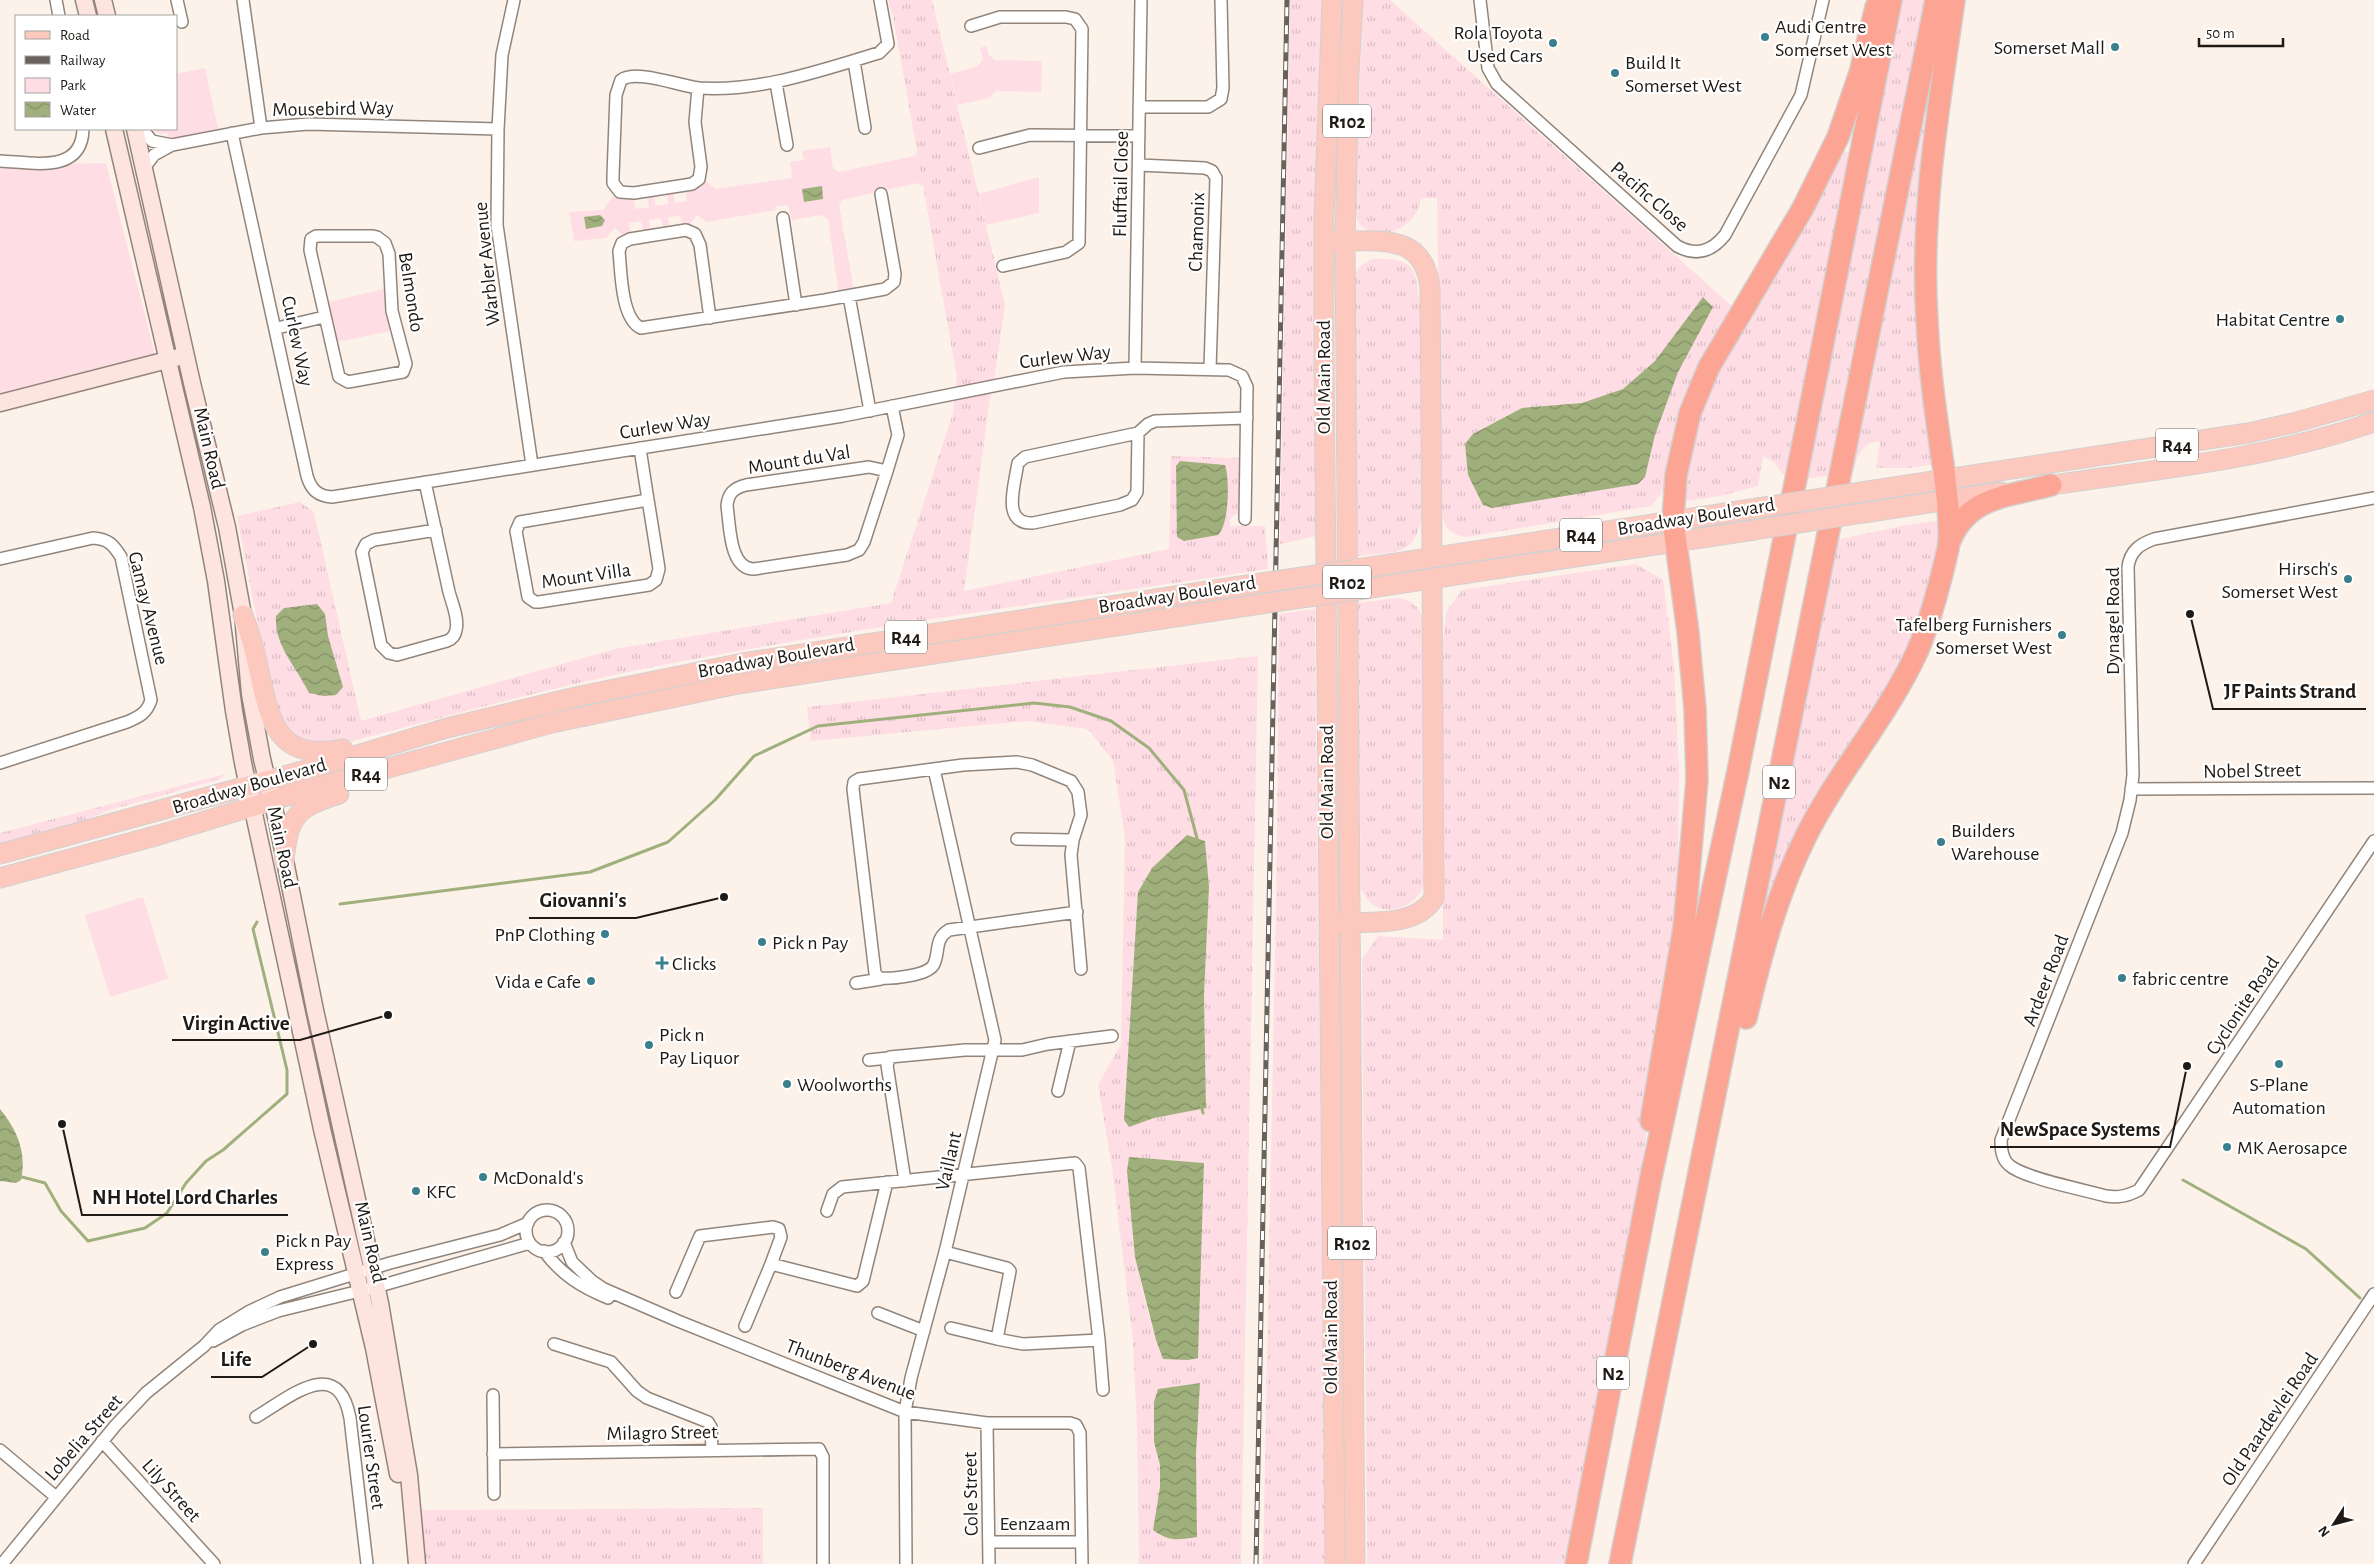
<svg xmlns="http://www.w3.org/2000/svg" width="2374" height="1564" font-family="'Alegreya Sans',sans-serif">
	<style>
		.grass { fill: url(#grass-tufts); fill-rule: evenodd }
		.green { fill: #fedde5 }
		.water { fill: url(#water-waves) }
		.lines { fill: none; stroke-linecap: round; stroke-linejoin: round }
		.stream { stroke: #a0b07c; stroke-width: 3 }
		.street-casing { stroke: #91857b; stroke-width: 14 }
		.secondary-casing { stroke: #91857b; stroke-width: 19 }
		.primary-casing { stroke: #d2d1d0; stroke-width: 21 }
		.highway-casing { stroke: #d2d1d0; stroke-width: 24 }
		.street { stroke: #fff; stroke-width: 11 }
		.secondary { stroke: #fee4df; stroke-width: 16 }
		.primary { stroke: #fdc9bf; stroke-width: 19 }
		.highway { stroke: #fca594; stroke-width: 21 }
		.rail-casing { stroke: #68615c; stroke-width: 5 }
		.rail { stroke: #fff; stroke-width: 3; stroke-dasharray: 9; stroke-linecap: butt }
		.primary-bridge-casing { stroke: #d2d1d0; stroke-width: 21; stroke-linecap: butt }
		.primary-bridge { stroke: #fdc9bf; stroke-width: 19 }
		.poi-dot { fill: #3a7f8c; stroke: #fff; stroke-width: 2 }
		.labels { text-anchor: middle; stroke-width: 4.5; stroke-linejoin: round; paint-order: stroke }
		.shield { fill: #fff; stroke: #625f5c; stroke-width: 1 }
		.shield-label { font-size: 19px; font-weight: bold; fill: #1f1a16 }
		.poi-label { font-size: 20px; fill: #1f1a16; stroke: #fff; text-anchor: start }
		.street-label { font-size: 20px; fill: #1f1a16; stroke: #fff }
		.leader { fill: none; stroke: #1f1a16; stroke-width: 2 }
		.callout-dot { fill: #1f1a16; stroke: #fff; stroke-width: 2 }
		.callout-label { font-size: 21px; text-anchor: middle; font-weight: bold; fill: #1f1a16; stroke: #fff; stroke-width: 4.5; stroke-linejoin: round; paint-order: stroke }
	</style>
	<defs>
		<pattern id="grass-tufts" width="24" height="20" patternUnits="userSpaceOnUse" patternTransform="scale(1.25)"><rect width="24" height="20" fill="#fedde5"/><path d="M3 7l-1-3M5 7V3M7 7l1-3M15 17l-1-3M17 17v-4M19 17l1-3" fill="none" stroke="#d9bdc4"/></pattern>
		<pattern id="water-waves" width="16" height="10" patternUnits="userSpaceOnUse" patternTransform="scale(1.25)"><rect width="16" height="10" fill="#a0b07c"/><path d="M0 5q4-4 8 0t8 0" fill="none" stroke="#828e65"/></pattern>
	</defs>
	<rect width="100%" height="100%" fill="#fdf2ea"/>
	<path class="grass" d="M888,0H932L1005,305L994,380L956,388L957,378L893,16Z
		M1290,0H1324L1317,536L1280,544Z
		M1363,0H1390L1734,308L1663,492L1651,506L1467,537C1453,536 1443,527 1442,513L1437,198H1421C1417,235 1362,247 1355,213Z
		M1901,0H1927L1831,475L1804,479Z
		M1923,119L1932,120L1936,464L1909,468H1876L1880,442C1864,440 1857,456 1854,469H1851Z
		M1838,150L1850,152L1785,474H1782L1775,463L1763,456L1758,486L1720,496L1681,502L1701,401Z
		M1372,259C1414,257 1416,267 1420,307L1422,515C1414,559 1395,551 1357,556L1355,273L1362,265Z
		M991,391L964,591L1169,549L1171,456L1241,458L1240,512L1230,518V526H1265L1268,569C1064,600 859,627 657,666C552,687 449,716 345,743L314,745L293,737L273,704L237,516L300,502L314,512L361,721L615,649L891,603L953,413L954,399Z
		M1941,520L1942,535L1913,642L1758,929L1837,540L1901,526Z
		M1636,564L1663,580L1674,667L1679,769L1678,871L1670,967L1632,1234L1565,1564H1367L1362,959L1378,936L1443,940V644L1446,612L1462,590Z
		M1398,598C1412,600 1419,606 1423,619L1426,879C1419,911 1374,924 1361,888L1357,603Z
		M1315,609L1325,1564H1263L1277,849L1279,614Z
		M1258,656L1241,1564H1139L1137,1429L1133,1341L1112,1167L1098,1085L1121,1044L1125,838L1113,761L1088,729L1026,721L811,741L807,707ZM1187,835L1205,841L1209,887L1204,996L1206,1107L1154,1118L1137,917L1138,892L1152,868ZM1204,1163L1198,1358L1163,1359C1146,1314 1135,1265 1132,1217ZM1200,1383L1196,1454L1197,1537L1153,1530L1160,1487V1465L1154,1442L1158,1389Z
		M225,774L222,778L210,782L110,810L91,818L0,844V833Z
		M763,1508V1564H427L420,1510Z"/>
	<path class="green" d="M986,46L989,55L995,60L1042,61L1041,92L996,91L989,98L958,105L950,74L978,66L983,59L980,48Z
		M205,68L218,129L168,139L167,133L160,134L152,129H176V74Z
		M830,147L833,168L839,172L914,156L917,152L923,187L918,183L842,200L839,204L854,291L839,294L828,220L822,215L792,220L788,205L775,207L776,210L707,222L697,215L688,227H683L680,216L668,217L669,228L663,229L661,218L649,220L650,231L643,232L641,221L629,223L631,234L624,237L615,228L606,238L574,241L569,212L603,210L615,194L622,198H634L636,209L649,207L647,196L654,195L655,206L668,204L667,193L673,192L675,203L687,201L686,190L696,188L705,180L715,189L792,178L790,162L804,160L802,151Z
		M106,163L157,362L0,401V165Z
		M1039,177V213L986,225L979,194Z
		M384,289L391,331L333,343L324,303Z
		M143,897L168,979L110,997L85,915Z"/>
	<path class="water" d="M822,186L823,199L804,202L802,189Z
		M600,215L605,220L602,226L586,229L584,217Z
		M1703,297L1713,307L1678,372L1655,435L1645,477L1638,484L1492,508L1483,505L1468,475L1465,444L1473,434L1522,408L1582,403L1623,389L1655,361Z
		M1180,461L1225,465C1230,479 1229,525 1218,535L1184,541L1177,537L1176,466Z
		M317,604L325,614L328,636L343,687L336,695L324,696L309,693C297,667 274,646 276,616L284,608Z
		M1187,835L1205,841L1209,887L1204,996L1206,1108L1154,1118L1129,1127L1124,1120L1138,892L1152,868Z
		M0,1109C17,1130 27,1152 21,1180L16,1183L0,1181Z
		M1129,1157L1204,1163L1198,1358L1188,1360L1163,1359L1156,1340L1135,1257L1127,1171Z
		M1200,1383L1196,1454L1197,1537C1177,1540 1170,1542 1153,1530L1160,1487V1465L1154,1442V1402L1158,1389Z"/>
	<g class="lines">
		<path class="stream" d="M340,904L590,872L668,842L715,800L754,756L818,726L1034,703L1070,707L1111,721L1149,748L1184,790L1198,842
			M1201,1105L1203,1113
			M22,1177L45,1183L61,1211L88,1241L145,1228L167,1213L186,1183L206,1161L223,1150L287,1094V1070L253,929L257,922
			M2183,1180L2306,1249L2360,1298"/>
		<g class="street-casing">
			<path id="street" d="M56,0L59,16
				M177,0L182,22
				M243,0L261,128
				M514,0L502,55L498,129L497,225L532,465
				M1480,0L1488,68L1497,84L1677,246C1697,257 1712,251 1725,235L1801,95L1823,0
				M971,26L1000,17H1066L1075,19L1082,29L1079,243L1066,252L1003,266
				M854,61L865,128
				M776,83L787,145
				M698,88L695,122L701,167L699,179L692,184L634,193L620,192L613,183V176L616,95L621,80C637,69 679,86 699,88C761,92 821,70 879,53L888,44L880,0
				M1139,107H1208L1221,99L1223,88L1221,0
				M142,129L152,141L172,145
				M232,133L307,476C311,490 318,496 332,497L843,416L1064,372L1135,368L1229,370L1242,376L1247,387L1245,519
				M979,148L1030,135L1139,136
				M0,161C31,162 82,175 83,129
				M1139,165L1205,168L1212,171L1216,178L1210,369
				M144,168L154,155L172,145L261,128L308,124L498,129
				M783,218L796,305
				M316,236H373L377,237L385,243L389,254L392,311L406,364L403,372L348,382L339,377L310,250L311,239Z
				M849,296L870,411
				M710,318L700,245L695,234L686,230L630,239L622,243L619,251C621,271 621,319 641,328L647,327L825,300L885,289L894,282L895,274L881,194
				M277,328L324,317
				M1135,368L1141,0
				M1138,433L1137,492L1132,500L1120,505L1033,523C1002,524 1014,488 1017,468L1018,463L1025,457L1138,433L1148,424L1155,421L1247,418
				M640,448C646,489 653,529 659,569L656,580L649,585L539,602H535L528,597L516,531L520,522L648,500
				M869,467L887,471L864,542L859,550L847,555L754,569C729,569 730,525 727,506C728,493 734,488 746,485Z
				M887,471L898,435L892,406
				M425,482C433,519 441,555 449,592C452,603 459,619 456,630C455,636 452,639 447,641L397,655L389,653L381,645L362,552L366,544L374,540L436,530
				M2374,498L2154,539C2140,544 2130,551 2128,567L2133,775L2130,800L2122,833L2001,1140C2001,1150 2002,1159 2009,1165C2023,1178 2085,1190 2106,1196C2119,1198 2127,1196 2139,1190L2374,841
				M0,559L93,538C108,539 113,544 121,557L151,700C147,713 139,717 127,722L0,763
				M2131,789L2374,788
				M1017,839L1073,840
				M1077,912L949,930C934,939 940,951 934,964C929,976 890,979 879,978L875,973L853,789L854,782L859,779L963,765L1017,762L1032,765L1071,781L1078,792L1081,815L1073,840L1071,855L1081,969
				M856,983L881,979
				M869,1060L888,1058
				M1058,1091L1070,1041
				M905,1181L887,1065L890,1057L965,1050H1022L1048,1044L1112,1036
				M526 1231a21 21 0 1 1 42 0a21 21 0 1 1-42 0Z
				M827,1211L833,1194L842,1187L1075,1163L1079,1168L1099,1340L1023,1344L997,1339L1010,1271L1007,1268L945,1252
				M564,1242L572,1262L592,1281L604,1289L678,1321L905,1412L987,1423H1070L1076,1425L1080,1433L1082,1564
				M544,1251C562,1275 581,1287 608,1298
				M676,1292L700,1236L773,1227L779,1229L781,1237L771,1264L857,1286L863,1281L887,1182
				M878,1313L924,1331
				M745,1326L771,1264
				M951,1328L997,1339
				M1099,1340L1103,1390
				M213,1341L242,1325L278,1311L376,1287L530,1243
				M554,1344L611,1362L637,1391L647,1398L708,1422L711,1427L712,1450
				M493,1395L494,1494
				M256,1417C290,1397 338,1354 350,1418L367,1564
				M987,1423L989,1564
				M102,1441L214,1564
				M0,1450L56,1497
				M493,1454L819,1449L823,1457V1564
				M989,1542H1081
				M2,1564L115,1426L146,1393L204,1346L219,1330L250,1311L280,1297L390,1263L500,1235L528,1223
				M906,1564L905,1412L911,1378L945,1252L995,1040L934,769
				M2194,1564L2374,1294"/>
		</g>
		<g class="secondary-casing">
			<path id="secondary" d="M84,0L88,16
				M103,0L107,16
				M114,129L202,507L216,581L234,711L243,763L322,1129L374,1348L398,1474
				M135,129L192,383L227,527L243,615L250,694L262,759L277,821L315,1010L380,1303L409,1475L417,1564
				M0,403L179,357"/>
		</g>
		<g class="primary-casing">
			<path id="primary" d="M1332,0L1324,220V356L1335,1564
				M1353,0L1349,75L1345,241L1355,1564
				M1334,241C1377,242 1424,231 1430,288L1432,558
				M2038,487C2150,470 2266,460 2374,422
				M1868,491L2248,433L2293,423L2374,400
				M1863,513L2001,492
				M1357,569L1758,508
				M1357,590L1754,530
				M243,615C250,633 255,652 259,671C270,723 278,762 343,749
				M0,854L317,767L447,728L580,696L743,663L1234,587
				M284,860C289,815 296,808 339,794
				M0,878L159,835L290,795L552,723L738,684L1234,608
				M1338,923C1369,921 1416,928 1434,898L1432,579"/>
		</g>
		<g class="highway-casing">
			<path id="highway" d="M1949,543C1967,496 2007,497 2051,485
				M1746,1018C1761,955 1777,894 1806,836C1838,772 1887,717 1917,652C1931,619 1940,584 1948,549C1952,528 1946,487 1943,464C1936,416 1929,368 1927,320C1920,213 1939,105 1954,0
				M1651,1121L1684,928L1697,780L1695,709L1688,632L1673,521L1676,475L1690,413L1709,367L1803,208L1838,137L1860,73L1876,7
				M1576,1564L1650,1182L1738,771L1891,0
				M1620,1564L1936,0"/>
		</g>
		<use href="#street" class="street"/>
		<use href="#secondary" class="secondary"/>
		<use href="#primary" class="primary"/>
		<use href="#highway" class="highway"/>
		<g class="rail-casing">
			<path id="rail" d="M1256,1564L1287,0"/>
		</g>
		<use href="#rail" class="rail"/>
		<g class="primary-bridge-casing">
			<path id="primary-bridge" d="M1758,508L1868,491
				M1754,530L1863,513
				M1234,587L1357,569
				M1234,608L1357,590"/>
		</g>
		<use href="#primary-bridge" class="primary-bridge"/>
	</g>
	<g class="poi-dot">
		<circle cx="1765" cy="37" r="5"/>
		<circle cx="1553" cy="43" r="5"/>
		<circle cx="2115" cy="47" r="5"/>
		<circle cx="1615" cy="73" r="5"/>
		<circle cx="2340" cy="319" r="5"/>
		<circle cx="2348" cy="579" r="5"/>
		<circle cx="2062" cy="635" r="5"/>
		<circle cx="1941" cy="842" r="5"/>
		<circle cx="605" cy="934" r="5"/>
		<circle cx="762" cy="942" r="5"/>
		<path d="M659.5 955.5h5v5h5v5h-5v5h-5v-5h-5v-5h5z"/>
		<circle cx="2122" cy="978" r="5"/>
		<circle cx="591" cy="981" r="5"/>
		<circle cx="649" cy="1045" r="5"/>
		<circle cx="2279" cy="1064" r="5"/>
		<circle cx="787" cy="1084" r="5"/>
		<circle cx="2227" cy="1147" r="5"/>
		<circle cx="483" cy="1177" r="5"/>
		<circle cx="416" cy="1191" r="5"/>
		<circle cx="265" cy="1252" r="5"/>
	</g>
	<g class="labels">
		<g class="shield">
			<rect x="1323" y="104.5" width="48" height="33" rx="4"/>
			<rect x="2156" y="428.5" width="42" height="33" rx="4"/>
			<rect x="1560" y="518.5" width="42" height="33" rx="4"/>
			<rect x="1323" y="565.5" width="48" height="33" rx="4"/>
			<rect x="885" y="620.5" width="42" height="33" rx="4"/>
			<rect x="345" y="757.5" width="42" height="33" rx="4"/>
			<rect x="1763" y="765.5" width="32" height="33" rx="4"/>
			<rect x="1328" y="1226.5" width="48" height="33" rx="4"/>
			<rect x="1597" y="1356.5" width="32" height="33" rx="4"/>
		</g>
		<g class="shield-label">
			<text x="1347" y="128">R102</text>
			<text x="2177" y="452">R44</text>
			<text x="1581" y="542">R44</text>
			<text x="1347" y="589">R102</text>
			<text x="906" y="644">R44</text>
			<text x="366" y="781">R44</text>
			<text x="1779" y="789">N2</text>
			<text x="1352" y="1250">R102</text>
			<text x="1613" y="1380">N2</text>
		</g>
		<g class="poi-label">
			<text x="1775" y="33">Audi Centre<tspan x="1775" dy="23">Somerset West</tspan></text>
			<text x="1543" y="39" text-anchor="end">Rola Toyota<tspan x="1543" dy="23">Used Cars</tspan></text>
			<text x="2105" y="54" text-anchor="end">Somerset Mall</text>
			<text x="1625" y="69">Build It<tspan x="1625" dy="23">Somerset West</tspan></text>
			<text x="2330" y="326" text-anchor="end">Habitat Centre</text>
			<text x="2338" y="575" text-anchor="end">Hirsch's<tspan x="2338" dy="23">Somerset West</tspan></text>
			<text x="2052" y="631" text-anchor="end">Tafelberg Furnishers<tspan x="2052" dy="23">Somerset West</tspan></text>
			<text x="1951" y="837">Builders<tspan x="1951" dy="23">Warehouse</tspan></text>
			<text x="595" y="941" text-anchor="end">PnP Clothing</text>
			<text x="772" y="949">Pick n Pay</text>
			<text x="672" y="970">Clicks</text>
			<text x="2132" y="985">fabric centre</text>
			<text x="581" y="988" text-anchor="end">Vida e Cafe</text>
			<text x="659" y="1041">Pick n<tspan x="659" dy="23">Pay Liquor</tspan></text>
			<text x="797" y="1091">Woolworths</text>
			<text x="2279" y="1091" text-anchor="middle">S-Plane<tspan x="2279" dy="23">Automation</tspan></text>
			<text x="2237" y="1154">MK Aerosapce</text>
			<text x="493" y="1184">McDonald's</text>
			<text x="426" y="1198">KFC</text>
			<text x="275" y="1247">Pick n Pay<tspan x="275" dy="23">Express</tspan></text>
		</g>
		<g class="street-label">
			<text transform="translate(333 108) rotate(-1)" y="7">Mousebird Way</text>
			<text transform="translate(1120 184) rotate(-89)" y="7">Flufftail Close</text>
			<text transform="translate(1650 196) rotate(41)" y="7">Pacific Close</text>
			<text transform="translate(1196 232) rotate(-88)" y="7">Chamonix</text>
			<text transform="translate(486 264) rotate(-96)" y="7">Warbler Avenue</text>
			<text transform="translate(412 292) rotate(81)" y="7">Belmondo</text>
			<text transform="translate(298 341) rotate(78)" y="7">Curlew Way</text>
			<text transform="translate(1065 356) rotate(-7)" y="7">Curlew Way</text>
			<text transform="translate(1323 377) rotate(-90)" y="7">Old Main Road</text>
			<text transform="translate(665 425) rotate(-9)" y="7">Curlew Way</text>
			<text transform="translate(210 448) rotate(77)" y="7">Main Road</text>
			<text transform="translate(799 459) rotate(-9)" y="7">Mount du Val</text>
			<text transform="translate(1696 516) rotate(-9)" y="7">Broadway Boulevard</text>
			<text transform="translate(586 575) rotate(-8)" y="7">Mount Villa</text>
			<text transform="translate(1177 594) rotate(-9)" y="7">Broadway Boulevard</text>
			<text transform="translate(149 608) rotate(76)" y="7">Gamay Avenue</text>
			<text transform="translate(2112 621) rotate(-90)" y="7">Dynagel Road</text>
			<text transform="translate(776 657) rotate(-10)" y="7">Broadway Boulevard</text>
			<text transform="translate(2252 770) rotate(-1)" y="7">Nobel Street</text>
			<text transform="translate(1326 782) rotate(-90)" y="7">Old Main Road</text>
			<text transform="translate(249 785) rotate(-16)" y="7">Broadway Boulevard</text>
			<text transform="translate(283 847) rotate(78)" y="7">Main Road</text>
			<text transform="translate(2045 980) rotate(-69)" y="7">Ardeer Road</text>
			<text transform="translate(2242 1005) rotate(-56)" y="7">Cyclonite Road</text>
			<text transform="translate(948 1161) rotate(-77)" y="7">Vaillant</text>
			<text transform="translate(371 1242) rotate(77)" y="7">Main Road</text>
			<text transform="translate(1330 1337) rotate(-90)" y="7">Old Main Road</text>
			<text transform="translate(851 1369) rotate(21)" y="7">Thunberg Avenue</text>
			<text transform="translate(2269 1419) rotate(-56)" y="7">Old Paardevlei Road</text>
			<text transform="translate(662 1432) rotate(-1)" y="7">Milagro Street</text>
			<text transform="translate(83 1437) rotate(-49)" y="7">Lobelia Street</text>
			<text transform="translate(372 1457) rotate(82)" y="7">Lourier Street</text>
			<text transform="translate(172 1490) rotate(48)" y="7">Lily Street</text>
			<text transform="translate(970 1494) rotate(-91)" y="7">Cole Street</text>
			<text x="1035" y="1530">Eenzaam</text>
		</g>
	</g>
	<path class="leader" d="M2190 614L2213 709H2366M724 897L636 918H529M388 1015L300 1040H172M2187 1066L2170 1147H1990M62 1124L82 1215H288M313 1344L262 1377H211"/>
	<g class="callout-dot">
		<circle cx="2190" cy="614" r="5"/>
		<circle cx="724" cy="897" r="5"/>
		<circle cx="388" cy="1015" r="5"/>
		<circle cx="2187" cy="1066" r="5"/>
		<circle cx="62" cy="1124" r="5"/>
		<circle cx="313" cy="1344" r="5"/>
	</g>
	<g class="callout-label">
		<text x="2290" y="698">JF Paints Strand</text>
		<text x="583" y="907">Giovanni's</text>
		<text x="236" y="1030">Virgin Active</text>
		<text x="2080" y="1136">NewSpace Systems</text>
		<text x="185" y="1204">NH Hotel Lord Charles</text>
		<text x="236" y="1366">Life</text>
	</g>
	<rect x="15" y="15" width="162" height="115" fill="#ffffff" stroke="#a5a3a2"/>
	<rect x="25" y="31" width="25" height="8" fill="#fdc9bf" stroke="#a5a3a2"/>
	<text x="60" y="40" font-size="15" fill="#1f1a16">Road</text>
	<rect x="25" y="56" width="25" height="8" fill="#68615c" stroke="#a5a3a2"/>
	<text x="60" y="65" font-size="15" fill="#1f1a16">Railway</text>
	<rect x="25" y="78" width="25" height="15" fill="#fedde5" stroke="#a5a3a2"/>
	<text x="60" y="90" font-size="15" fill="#1f1a16">Park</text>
	<rect x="25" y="102" width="25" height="15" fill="url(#water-waves)" stroke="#a5a3a2"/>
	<text x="60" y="115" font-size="15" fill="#1f1a16">Water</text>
	<g transform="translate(2334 1524) rotate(234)" stroke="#ffffff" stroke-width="4" paint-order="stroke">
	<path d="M0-4L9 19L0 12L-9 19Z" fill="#1f1a16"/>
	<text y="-8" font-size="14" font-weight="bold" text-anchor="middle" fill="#1f1a16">N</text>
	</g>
	<path d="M2199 38v8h84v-8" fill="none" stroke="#1f1a16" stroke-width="2.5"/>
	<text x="2206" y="38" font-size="15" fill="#1f1a16" stroke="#ffffff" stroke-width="4" paint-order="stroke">50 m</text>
</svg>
